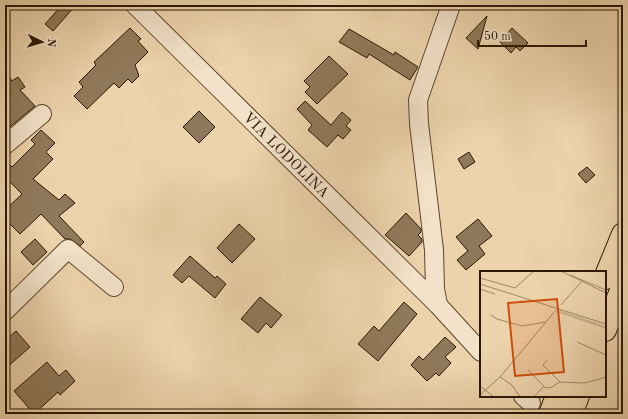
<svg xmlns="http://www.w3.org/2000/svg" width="628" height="419" font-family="'Old Standard TT',serif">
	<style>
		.building { fill: #90795a; stroke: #2b1802 }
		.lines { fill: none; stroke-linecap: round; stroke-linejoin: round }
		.minor-casing { stroke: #5c472c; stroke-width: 20 }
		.highway-casing { stroke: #2b1802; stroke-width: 24 }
		.minor { stroke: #f3e2c9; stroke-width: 18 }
		.highway { stroke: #edd3ac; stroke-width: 22 }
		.labels { text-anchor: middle; stroke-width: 3; stroke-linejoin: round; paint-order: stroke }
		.street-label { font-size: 15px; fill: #2b1802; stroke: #f3e2c9 }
		.inset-road { fill: none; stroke: #9f8868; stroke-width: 1 }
		.view { fill: #cc4f0a; fill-opacity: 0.15; stroke: #cc4f0a; stroke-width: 2 }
		.inset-edge { fill: none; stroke: #2b1802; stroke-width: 2 }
	</style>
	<rect width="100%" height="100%" fill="#edd3ac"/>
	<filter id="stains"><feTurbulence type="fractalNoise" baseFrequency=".005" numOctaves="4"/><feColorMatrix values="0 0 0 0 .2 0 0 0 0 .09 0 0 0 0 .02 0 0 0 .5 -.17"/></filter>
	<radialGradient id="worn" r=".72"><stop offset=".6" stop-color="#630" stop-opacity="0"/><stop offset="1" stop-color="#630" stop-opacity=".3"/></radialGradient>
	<path class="building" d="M62,5H76L53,31L45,24Z
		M487,16L478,49L466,38Z
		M130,28L141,39L138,41L148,52L135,65L139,76L132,83L128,79L119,88L114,83L87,109L74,96L83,87L79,82L96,65L94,62Z
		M512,28L528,43L520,51L516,47L511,53L500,42Z
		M349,29L394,55L395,52L418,67L410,80L369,54L367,58L339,42Z
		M329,56L348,74L317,104L305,92L310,87L304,81Z
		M5,71L12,81L18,77L25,87L20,90L35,106L5,131Z
		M305,101L331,125L342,112L351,120L346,126L351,130L343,139L338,135L327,147L308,130L312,125L297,109Z
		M199,111L215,127L199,143L183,127Z
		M41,130L55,143L46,152L53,159L33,179L59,200L65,194L75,203L59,216L84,242L80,246L70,239H65L41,214L20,234L5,219V210L22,194L5,177V160L12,167L35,144L31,140Z
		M469,152L475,162L464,169L458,159Z
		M587,167L595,175L586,183L578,174Z
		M406,213L421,229V232L418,235L422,239V242L409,256L385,235Z
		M478,219L492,236L479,246L485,254L466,270L457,260L468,251L456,237Z
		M239,224L255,239L232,263L217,248Z
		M35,239L47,252L33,265L21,252Z
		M190,256L215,278L217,276L226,284L215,298L189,276L182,283L173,275Z
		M260,297L282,315L271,328L266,323L258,333L241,319Z
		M404,302L417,314L378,361L358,344L374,326L379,331Z
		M16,331L30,347L5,369V341Z
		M445,337L456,347L445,357L451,363L439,376L436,373L427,381L411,365L419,356L423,360Z
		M47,362L59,376L66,370L75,381L60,395L58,392L34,414L14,391Z"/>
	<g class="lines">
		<g class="minor-casing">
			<g id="minor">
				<path id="s1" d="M135,5L438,305L481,352"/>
				<path d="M5,145L42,114"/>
				<path d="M438,305L435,289L434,250L419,124L418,100L451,5"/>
				<path d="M5,311L68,249L114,287"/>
				<path d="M523,396L531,403"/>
			</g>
		</g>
		<g class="highway-casing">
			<path id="highway" d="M605,278L623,234
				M605,330L623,286
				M550,414L557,396
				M571,414L578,396"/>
		</g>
		<use href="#minor" class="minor"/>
		<use href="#highway" class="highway"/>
	</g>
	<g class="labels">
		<g class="street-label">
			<text dy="5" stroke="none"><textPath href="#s1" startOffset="213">VIA LODOLINA</textPath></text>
		</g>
	</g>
	<g transform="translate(480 271)">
		<rect width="126" height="126" fill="#edd3ac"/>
		<path d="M79,39L126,55V58L76,41Z" fill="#ccb38f"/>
		<path class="inset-road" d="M81,0L126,22M90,4L126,19M0,7L35,17L54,0M0,13L126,53M0,18L15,23M81,34L101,11M11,44L17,48L42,55L66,51M97,71L126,84M67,89L63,94L80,111M48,99L64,115M20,106L32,114L40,126M0,115L14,126M0,124L20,106L76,39M54,126L63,116L70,117L80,111L105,112L126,106"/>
		<path class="view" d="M77,28L84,101L35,105L28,32Z"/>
		<rect width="126" height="126" class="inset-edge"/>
	</g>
	<rect width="628" height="419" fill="none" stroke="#edd3ac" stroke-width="20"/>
	<rect x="6" y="6" width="616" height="407" fill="none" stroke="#2b1802" stroke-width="2"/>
	<rect x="10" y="10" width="608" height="399" fill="none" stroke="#2b1802"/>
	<g transform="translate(42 42) rotate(95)" stroke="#f3e2c9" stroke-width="3" paint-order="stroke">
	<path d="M0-3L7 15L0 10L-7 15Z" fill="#2b1802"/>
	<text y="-6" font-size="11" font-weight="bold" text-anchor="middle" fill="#2b1802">N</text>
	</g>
	<path d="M478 40v6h108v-6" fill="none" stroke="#2b1802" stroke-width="2"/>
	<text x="484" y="40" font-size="12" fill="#2b1802" stroke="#f3e2c9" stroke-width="3" paint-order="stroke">50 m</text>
	<rect width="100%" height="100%" filter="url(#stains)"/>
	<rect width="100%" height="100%" fill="url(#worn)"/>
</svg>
